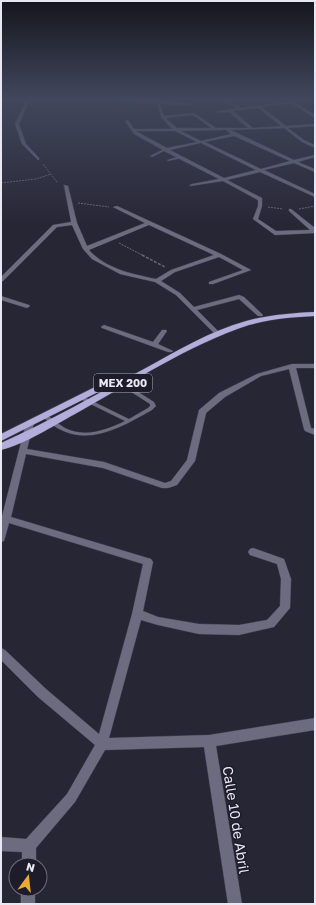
<svg xmlns="http://www.w3.org/2000/svg" width="316" height="905" font-family="'Golos Text',sans-serif">
	<style>
		.lines { fill: none; stroke-linecap: round; stroke-linejoin: round }
		.service-casing { stroke: #42414f; stroke-width: 0.5 }
		.minor-casing { stroke: #42414f; stroke-width: 1 }
		.tertiary-casing { stroke: #42414f; stroke-width: 1 }
		.primary-casing { stroke: #42414f; stroke-width: 1 }
		.path-far1 { stroke: #686775; stroke-width: 1; stroke-dasharray: 2 1; stroke-linecap: butt }
		.path { stroke: #686775; stroke-width: 1.5; stroke-dasharray: 3 1.5; stroke-linecap: butt }
		.service { fill: #6d6b80; fill-rule: evenodd }
		.minor { fill: #6d6b80; fill-rule: evenodd }
		.tertiary { fill: #6d6b80; fill-rule: evenodd }
		.primary { fill: #b2adda; fill-rule: evenodd }
		.labels { text-anchor: middle; stroke-width: 3; stroke-linejoin: round; paint-order: stroke }
		.shield { fill: #1e1c2b; stroke: #abaab6; stroke-width: 1 }
		.shield-label { font-size: 11px; font-weight: bold; fill: #e8e7f2 }
		.near-street-label { font-size: 14px; fill: #e8e7f2; stroke: #1e1c2b }
	</style>
	<rect width="100%" height="100%" fill="#272635"/>
	<g class="lines">
		<g class="service-casing">
			<path id="service" d="M164,149L166,150L152,157L150,156Z
				M181,156L182,157V158L168,161L167,160Z
				M114,379H118L154,402L156,406L152,410C115,431 78,452 42,416L45,414L47,415C53,419 58,424 65,428C84,438 107,430 125,421L80,399L79,398L80,397H84L129,419L148,408L150,406V404L114,381Z"/>
		</g>
		<g class="minor-casing">
			<path id="minor" d="M27,99H30L19,124L26,144L39,158V160H38L22,144L15,124Z
				M65,99H108L156,101V99H158L160,101L188,103L189,105L160,104L164,116L194,113L216,128H248L229,112L217,113L218,111L237,108L222,99H225L241,108L294,101L293,103L262,107L286,126L315,124V126L288,128L304,140L315,145V148L302,142L284,128L231,130L294,160L315,155V157L298,162L315,169V172L294,163L264,170L315,194V197L260,172L227,180L262,198V206L258,219L276,231L310,230L289,211V209H291L315,228V233L275,235L253,219L258,206V200L223,181L190,186V185L192,184L219,179L164,151L163,150L134,134L125,121L128,120L134,129H172L161,117L157,103L95,100L64,101ZM258,108L281,126L253,128L233,111ZM193,115L211,128H177L166,118ZM226,130L231,134L201,141L181,131ZM136,131H175L197,142L167,148ZM234,136L290,161L261,169L205,142ZM201,143L256,170L224,178L170,150Z
				M64,185L68,186L77,223L87,246L145,223L113,207L117,206L221,254L251,270L213,284H209V282L243,270L219,257L175,272L161,281L180,293L194,307L239,295L244,297L263,315L262,316H258L239,299L197,310L221,334L218,336L216,335L176,295L155,282L120,274L92,259L83,249L72,225L57,227L3,281L1,282V277L53,225L71,222ZM149,225L214,255L171,270L156,279C132,274 106,269 89,250Z
				M1,296L29,305L30,306L27,308L1,300Z
				M104,325L153,342L162,330H166L167,331L158,344L173,351L172,352H168L102,328L101,327Z
				M292,364H315V368H296L311,428L315,429V435L305,431L304,429L289,369L261,376L225,397L206,413L195,461L177,485L168,488H162L103,468L26,454L11,517L151,559L153,562L143,611L158,617L199,624L239,625L267,620L280,606L281,579L277,564L250,555L248,552L250,549L253,548L284,559L291,579L290,608L274,627L239,635L199,634L158,625L141,620L109,738L209,735L315,718V730L216,746L242,904H228L204,747L105,750L75,802L36,848V865H22V852L1,851V837L26,839L67,794L95,745L38,697L1,660V648L5,650L46,689L99,734L132,614L143,564L9,523L4,541L1,542V520L26,423L30,421L34,423L27,449L104,462L165,483L171,481L187,460L199,410L219,393L257,374Z
				M21,889H35V904H21Z"/>
		</g>
		<g class="tertiary-casing">
			<path id="tertiary" d="M285,99H289L315,115V118Z"/>
		</g>
		<g class="primary-casing">
			<path id="primary" d="M315,312V316C293,317 270,319 249,325C190,344 129,384 75,414C53,426 25,444 1,450V443C50,421 97,394 144,369C177,351 210,331 246,321C268,315 292,313 315,312Z
				M117,376L120,377L121,379L120,381L1,441V434Z"/>
		</g>
		<path class="path-far1" d="M43,164L57,182
			M1,183L36,179L51,174
			M78,203L109,207
			M268,207L283,209
			M299,209L315,206
			M119,243L144,256"/>
		<path class="path" d="M142,255L165,267"/>
		<use href="#service" class="service"/>
		<use href="#minor" class="minor"/>
		<use href="#tertiary" class="tertiary"/>
		<use href="#primary" class="primary"/>
	</g>
	<linearGradient id="sky" x2="0" y2="1"><stop stop-color="#15151d"/><stop offset="0.44" stop-color="#41475c"/><stop offset="1" stop-color="#41475c" stop-opacity="0"/></linearGradient>
	<rect width="316" height="225" fill="url(#sky)"/>
	<g class="labels">
		<rect class="shield" x="94" y="374" width="58" height="18" rx="3"/>
		<g class="shield-label">
			<text x="123" y="387">MEX 200</text>
		</g>
		<g class="near-street-label">
			<text transform="translate(236 820) rotate(81)" y="5">Calle 10 de Abril</text>
		</g>
	</g>
	<rect width="316" height="905" fill="none" stroke="#e8e7f2" stroke-width="4"/>
	<g transform="translate(28 877) rotate(15)"><circle r="19" fill="#1e1c2b" stroke="#6f6d7b"/>
	<path d="M0-3L7 15L0 10L-7 15Z" fill="#e8ab37"/>
	<text y="-6" font-size="11" font-weight="bold" text-anchor="middle" fill="#e8e7f2">N</text>
	</g>
</svg>
